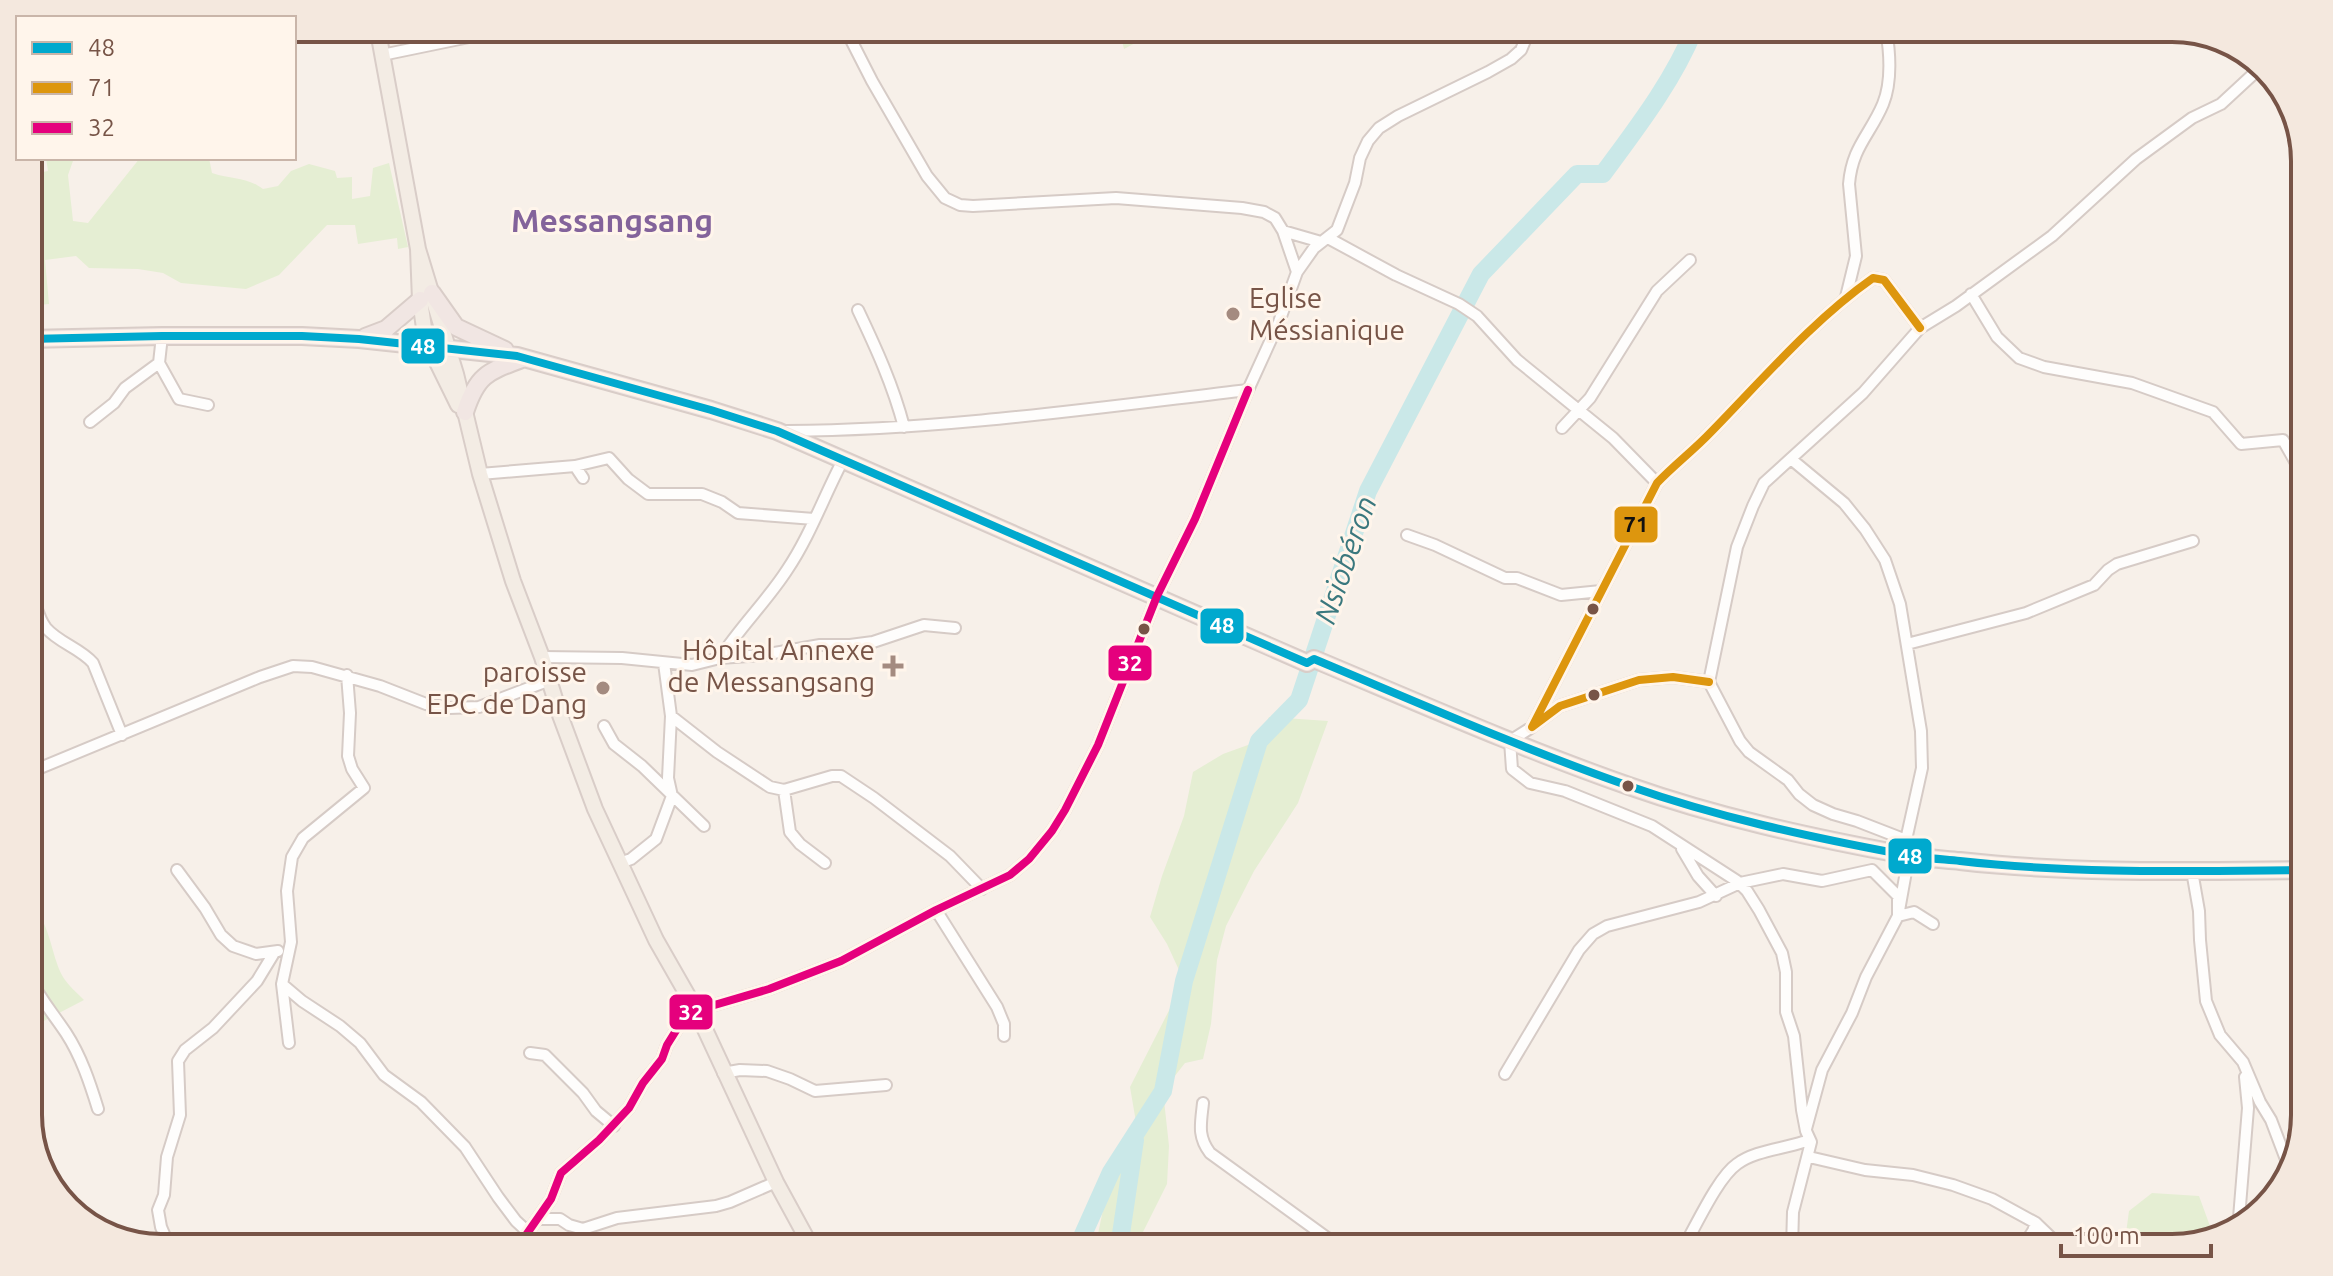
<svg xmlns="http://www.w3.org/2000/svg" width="2333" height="1276" font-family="Ubuntu,sans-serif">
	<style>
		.green { fill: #e5eed3 }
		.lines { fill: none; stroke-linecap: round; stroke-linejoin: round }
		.river { stroke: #cae8e8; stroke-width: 18 }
		.minor-casing { stroke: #d6cbc6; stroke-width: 14 }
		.major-casing { stroke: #d9cdc8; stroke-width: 18 }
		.highway-casing { stroke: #d9cdc8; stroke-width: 20 }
		.minor { stroke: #fefdfc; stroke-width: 10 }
		.major { stroke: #f3ece4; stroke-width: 14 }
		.highway { stroke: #f1e6e3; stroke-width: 16 }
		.bus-1-casing { stroke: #fff5eb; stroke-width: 14 }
		.bus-2-casing { stroke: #fff5eb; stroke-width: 14 }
		.bus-3-casing { stroke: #fff5eb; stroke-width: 14 }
		.bus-1 { stroke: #00a9ce; stroke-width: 8 }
		.bus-2 { stroke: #dd960e; stroke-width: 8 }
		.bus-3 { stroke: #e5007d; stroke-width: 8 }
		.poi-dot { fill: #a48b80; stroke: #fff5eb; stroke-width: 3 }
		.bus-dot { fill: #775447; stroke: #fff5eb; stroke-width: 3 }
		.labels { text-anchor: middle; stroke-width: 6; stroke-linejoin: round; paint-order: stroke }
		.poi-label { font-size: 28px; fill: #775447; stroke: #fff5eb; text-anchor: end }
		.water-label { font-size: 30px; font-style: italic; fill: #3a787e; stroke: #fff5eb }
		.quarter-label { font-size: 32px; font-weight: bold; fill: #83639b; stroke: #fff5eb }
		.rim { fill: none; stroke: #775447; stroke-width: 4 }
		.line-badge { stroke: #fff5eb; stroke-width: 3 }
		.badge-label { font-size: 22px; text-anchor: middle; font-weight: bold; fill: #fff }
		.pale-badge-label { font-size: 22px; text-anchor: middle; font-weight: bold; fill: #111 }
	</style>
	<rect width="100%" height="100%" fill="#f7f0e9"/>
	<path class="green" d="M1120,33H1154L1124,49Z
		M46,158H74L68,175L73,221L88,223L140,158H209L212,173C233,180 245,176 263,189L278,186L291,171L309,164L335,171L337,178L352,177V199L370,196L373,168L389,163L408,247L398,249L397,238L358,244L355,225H327L279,275L246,289L181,283L163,273L138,269L89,268L76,256L45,260L49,304L28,306V192L35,189L32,174L48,171Z
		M1269,717L1328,721L1298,803L1254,871L1226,926L1217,960L1211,1024L1203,1059L1185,1063L1163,1091L1169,1146L1167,1184L1137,1244L1138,1248H1095L1111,1172L1137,1128L1130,1087L1184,981L1167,944L1150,917L1162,876L1184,816L1193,772L1223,754L1259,741Z
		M28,903C51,920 50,954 63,977C68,985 77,993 84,1000L36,1025L28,1024Z
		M2152,1193L2199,1196L2214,1237L2172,1248H2124L2129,1211Z"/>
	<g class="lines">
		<path class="river" d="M1077,1248L1111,1172L1163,1091L1184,981L1259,741L1299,700L1368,491L1481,274L1577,174H1603C1636,129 1672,83 1694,30
			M1121,1248V1234L1135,1140"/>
		<g class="minor-casing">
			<path id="minor" d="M848,34L872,81L927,176L945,198L960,205L973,206L1116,198L1242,208L1264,212L1275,218L1283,231L1297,272
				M382,55L474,36
				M1283,231L1321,242
				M1328,238L1396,275L1459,304L1477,316L1517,360L1613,438L1657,483
				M1971,294L1997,337L2019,358L2044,367L2132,383L2213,412L2241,444L2283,440L2305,479
				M1846,297L1856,256L1849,184C1852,147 1870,135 1883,104C1892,82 1890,53 1886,29
				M858,310C876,348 893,385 904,427
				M162,336L159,363L179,399L208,405
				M90,422L114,403L125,388L159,363
				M1562,428L1590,398L1657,291L1690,260
				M787,431C941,430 1095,408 1248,390L1279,322L1297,272L1314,248L1337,230L1355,183L1360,158L1368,141L1379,128L1398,116L1488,72L1511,59L1521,50L1529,31
				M1791,459L1844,503L1865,529L1885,560L1900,604L1921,731L1922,768L1906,840
				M575,466L609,458L628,479L648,494H702L722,502L738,513L814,519
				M480,474L575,466L583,478
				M1407,535L1435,545L1505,578H1517L1561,595L1601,591
				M28,586C35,598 37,617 46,628C59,643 80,648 93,663L122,735
				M1907,644L2026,613L2094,585L2108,570L2117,564L2193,541
				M542,657L622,658L692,665L720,658L762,655L820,645H850L873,642L924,625L955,628
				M720,658C740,627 767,601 787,570C810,536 824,496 843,460
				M1709,682L1673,677L1639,680L1560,706L1532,727L1657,483C1674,465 1694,450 1711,432C1763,379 1812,321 1873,278L1884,280L1920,328
				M671,716L717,752L770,787L784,790L832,776H841L874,798L950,856L982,889
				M604,726L614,744L642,766L704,826
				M1532,727L1510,741L1512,769L1530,783L1565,791L1652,826L1737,881L1747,891L1759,910L1782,953L1786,972V1012L1794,1036L1802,1110L1806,1131L1811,1142L1793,1212L1792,1248
				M28,773L260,677L293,666L312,667L380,686L426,704L449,708L479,707L550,680
				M784,790L790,832L800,844L825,863
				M1682,849L1698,876L1716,896
				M1902,855L1906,840L1857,821L1833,814L1813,805L1799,794L1788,780L1749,752L1740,741L1709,682L1737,547L1753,506L1764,483L1863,393L1920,328L1956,306L2052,236L2136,159L2192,118L2221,104L2261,67
				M620,863L631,859L656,839L672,796L668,778L671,716L664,663
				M177,870L205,908L221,935L233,946L256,954L278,951
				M2192,871L2199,911L2200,940L2206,1001L2220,1035L2243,1062L2260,1102L2271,1120L2290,1170
				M936,910L997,1007L1004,1024V1036
				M28,975C40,999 52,1012 66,1033C81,1056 90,1083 98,1109
				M282,984L302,1001L340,1026L360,1043L384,1075L421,1102L465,1147L498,1197L516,1221L529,1233
				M289,1043L282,984L291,942L287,891L292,857L303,838L364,788L352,769L348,756L350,713L347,675
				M530,1053L545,1055L583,1093L596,1111L614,1126
				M723,1073L740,1070L767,1071L790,1079L815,1091L886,1085
				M1505,1074L1579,950L1593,934L1607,926L1699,902L1740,883L1783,874L1822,881L1872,870L1898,896V916L1914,912L1933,924
				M1203,1103C1201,1123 1197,1136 1210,1153L1341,1248
				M1806,1129L1822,1070L1852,1013L1866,977L1898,916L1909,855
				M1809,1157L1865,1170L1913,1175L1953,1185L1992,1199L2036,1223L2033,1231L2022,1248
				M538,1219H560L569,1225L583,1229L617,1218L716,1206L730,1202L776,1182
				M2036,1223L2062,1248
				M2238,1230L2248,1108L2245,1077
				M170,1248L161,1227L158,1210L164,1195L167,1157L180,1115L178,1061L185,1050L213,1028L257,981L274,953
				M517,1248L551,1199L561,1173L599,1140L629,1108L643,1083L662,1059L667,1045L687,1013L769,989L841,961L936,910L1010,875L1029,859L1052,831L1065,810L1098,745L1157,596L1195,519L1248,390
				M1683,1248C1696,1226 1718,1177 1737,1164C1754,1151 1782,1149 1803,1142H1811"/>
		</g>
		<g class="major-casing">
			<path id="major" d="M379,37L418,249L420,300L424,328L429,346L458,405
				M418,249L456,374L480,474L513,581L542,657L560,715L595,809L656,940L696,1010L776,1182L812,1248"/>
		</g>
		<g class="highway-casing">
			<path id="highway" d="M432,293L456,327L505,350
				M365,337L386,329L420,300
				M28,339L162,336H302L359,339L517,356L711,410L777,431L1307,663L1314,659C1419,703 1523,749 1629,786C1717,817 1809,837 1900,854C1919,858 1940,859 1960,861C2074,874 2190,871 2305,870
				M465,412C477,375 487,372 522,359"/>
		</g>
		<use href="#minor" class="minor"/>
		<use href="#major" class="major"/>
		<use href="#highway" class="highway"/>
		<g class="bus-1-casing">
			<path id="bus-1" d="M28,339L162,336H302L359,339L517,356L711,410L777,431L1307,663L1314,659C1419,703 1523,749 1629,786C1717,817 1809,837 1900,854C1919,858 1940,859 1960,861C2074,874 2190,871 2305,870"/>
		</g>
		<g class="bus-2-casing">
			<path id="bus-2" d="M1709,682L1673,677L1639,680L1560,706L1532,727L1657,483C1674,465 1694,450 1711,432C1763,379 1812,321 1873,278L1884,280L1920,328"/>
		</g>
		<g class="bus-3-casing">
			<path id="bus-3" d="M517,1248L551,1199L561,1173L599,1140L629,1108L643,1083L662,1059L667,1045L687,1013L769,989L841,961L936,910L1010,875L1029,859L1052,831L1065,810L1098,745L1157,596L1195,519L1248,390"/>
		</g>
		<use href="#bus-1" class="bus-1"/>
		<use href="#bus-2" class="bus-2"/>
		<use href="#bus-3" class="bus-3"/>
	</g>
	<g class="poi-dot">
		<circle cx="1233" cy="314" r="8"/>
		<path d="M889 654h8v8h8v8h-8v8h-8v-8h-8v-8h8z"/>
		<circle cx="603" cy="688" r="8"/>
	</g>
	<g class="bus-dot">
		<circle cx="1593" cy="609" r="7"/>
		<circle cx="1144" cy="629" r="7"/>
		<circle cx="1594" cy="695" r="7"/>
		<circle cx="1628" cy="786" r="7"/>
	</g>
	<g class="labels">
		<g class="poi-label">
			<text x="1249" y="308" text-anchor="start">Eglise<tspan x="1249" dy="32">Méssianique</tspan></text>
			<text x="875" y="660">Hôpital Annexe<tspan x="875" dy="32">de Messangsang</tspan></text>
			<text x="587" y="682">paroisse<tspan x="587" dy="32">EPC de Dang</tspan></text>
		</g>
		<g class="water-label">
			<text transform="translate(1346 560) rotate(-71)" y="10">Nsiobéron</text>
		</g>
		<g class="quarter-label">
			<text x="612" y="232">Messangsang</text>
		</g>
	</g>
	<path d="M0 0H2333V1276H0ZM161 42H2172A119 119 0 0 1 2291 161V1115A119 119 0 0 1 2172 1234H161A119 119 0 0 1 42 1115V161A119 119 0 0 1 161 42Z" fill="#f4e8de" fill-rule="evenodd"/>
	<path class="rim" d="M161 42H2172A119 119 0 0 1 2291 161V1115A119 119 0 0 1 2172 1234H161A119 119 0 0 1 42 1115V161A119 119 0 0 1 161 42Z"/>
	<g class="line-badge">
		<rect x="400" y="327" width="46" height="38" rx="8" fill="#00a9ce"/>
		<rect x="1613" y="505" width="46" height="39" rx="8" fill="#dd960e"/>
		<rect x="1199" y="607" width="46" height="38" rx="8" fill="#00a9ce"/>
		<rect x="1107" y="644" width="46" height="38" rx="8" fill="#e5007d"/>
		<rect x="1887" y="837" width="46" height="38" rx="8" fill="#00a9ce"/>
		<rect x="668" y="993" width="46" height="38" rx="8" fill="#e5007d"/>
	</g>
	<g class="badge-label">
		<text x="423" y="354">48</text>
		<text x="1222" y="633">48</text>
		<text x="1130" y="671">32</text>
		<text x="1910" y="864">48</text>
		<text x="691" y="1020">32</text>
	</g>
	<g class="pale-badge-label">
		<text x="1636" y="532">71</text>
	</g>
	<rect x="16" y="16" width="280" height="144" fill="#fff5eb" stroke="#c9b5a9" stroke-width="2"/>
	<rect x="32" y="42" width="40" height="12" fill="#00a9ce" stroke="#c9b5a9" stroke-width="2"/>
	<text x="88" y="56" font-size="24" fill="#775447">48</text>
	<rect x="32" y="82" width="40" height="12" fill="#dd960e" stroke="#c9b5a9" stroke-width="2"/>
	<text x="88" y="96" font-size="24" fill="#775447">71</text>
	<rect x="32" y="122" width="40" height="12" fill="#e5007d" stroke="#c9b5a9" stroke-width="2"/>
	<text x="88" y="136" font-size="24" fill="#775447">32</text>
	<path d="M2061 1244v12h150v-12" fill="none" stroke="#775447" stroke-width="4"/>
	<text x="2073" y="1244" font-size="24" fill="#775447" stroke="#fff5eb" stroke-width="6" paint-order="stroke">100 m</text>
</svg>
